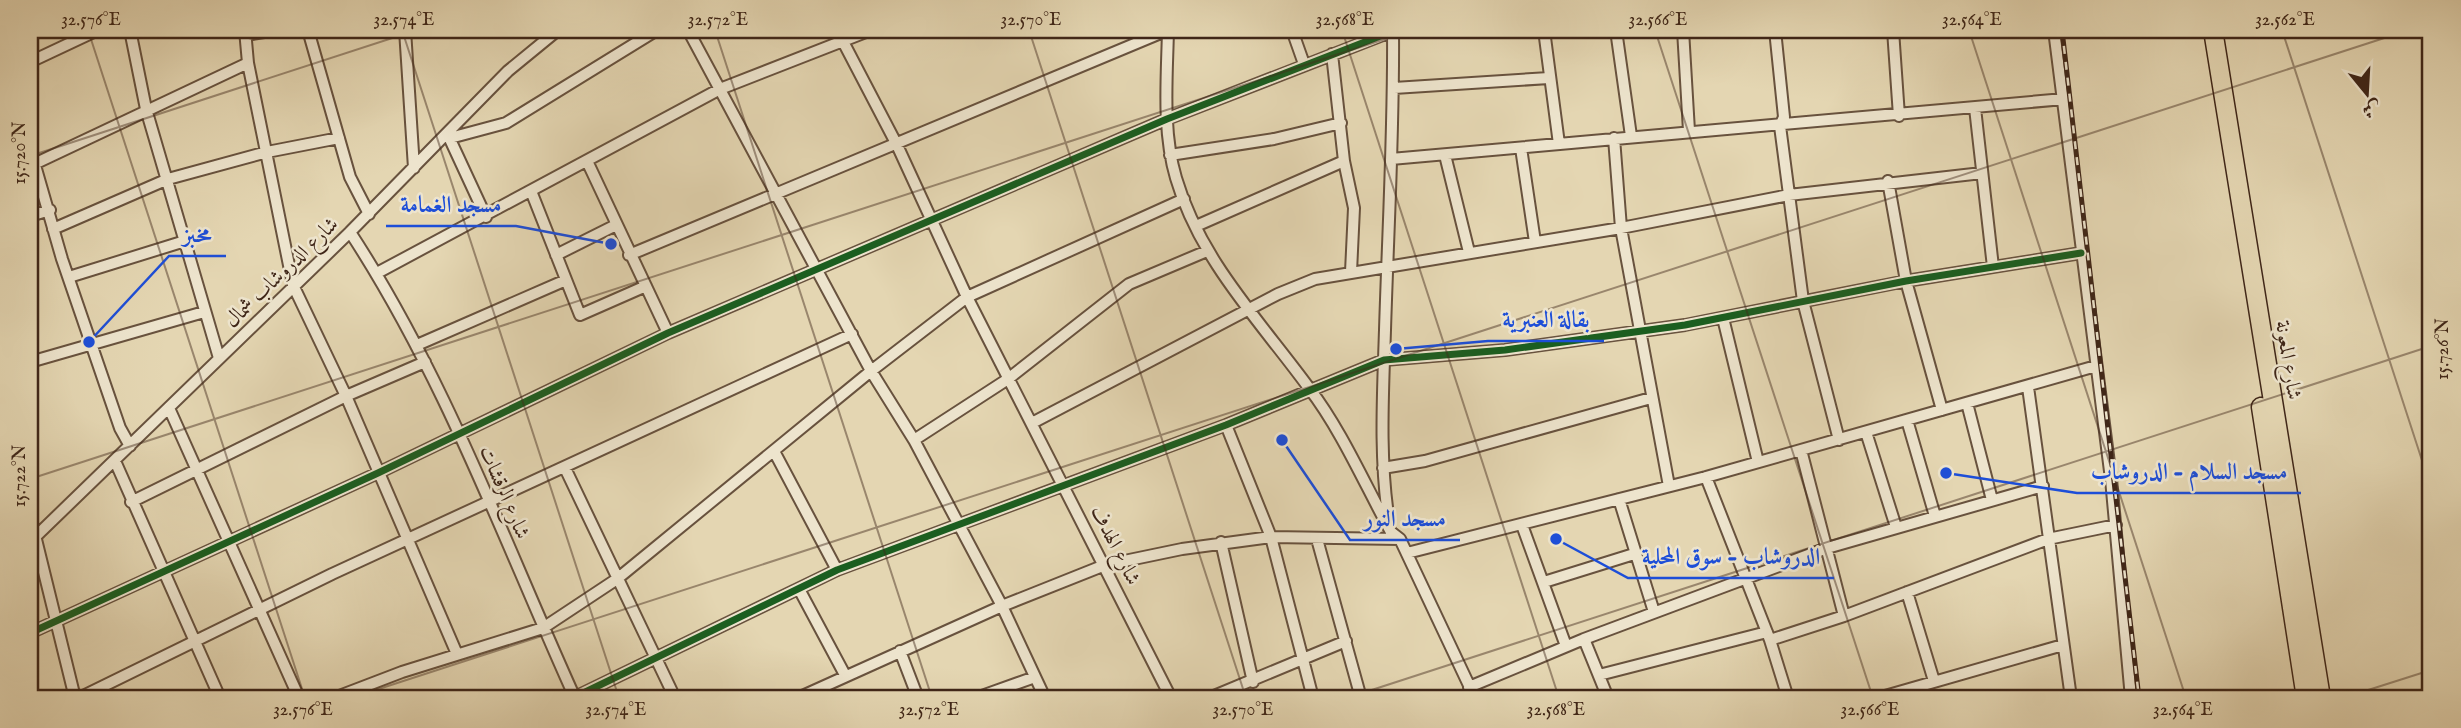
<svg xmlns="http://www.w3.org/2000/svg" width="2461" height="728" font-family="'IM FELL English',Amiri,serif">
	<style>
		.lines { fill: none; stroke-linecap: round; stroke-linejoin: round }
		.minor-casing { stroke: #68523e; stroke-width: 14 }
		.highway-casing { stroke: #3f2618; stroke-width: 21 }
		.minor { stroke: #ede4cd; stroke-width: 10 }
		.highway { stroke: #e4d6b2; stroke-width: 18 }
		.rail-casing { stroke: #3f2618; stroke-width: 5 }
		.rail { stroke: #ede4cd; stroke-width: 2.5; stroke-dasharray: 8; stroke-linecap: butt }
		.cycleway-casing { stroke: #ede4cd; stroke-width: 11 }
		.cycleway { stroke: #1b5e20; stroke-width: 7 }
		.ticks { fill: none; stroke: #3f2618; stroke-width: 2; stroke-opacity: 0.45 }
		.labels { text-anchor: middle; stroke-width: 5; stroke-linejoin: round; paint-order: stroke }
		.street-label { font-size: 21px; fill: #3f2618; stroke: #ede4cd }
		.leader { fill: none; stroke: #1d4ed8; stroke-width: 2.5 }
		.callout-dot { fill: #1d4ed8; stroke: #ede4cd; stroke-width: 2.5 }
		.callout-label { font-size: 23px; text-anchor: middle; font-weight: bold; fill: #1d4ed8; stroke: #ede4cd; stroke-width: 5; stroke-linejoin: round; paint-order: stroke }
		.neatline { fill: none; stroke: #3f2618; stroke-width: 2.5 }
		.ticks-label { font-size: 18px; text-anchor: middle; fill: #3f2618 }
	</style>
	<rect width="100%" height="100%" fill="#e4d6b2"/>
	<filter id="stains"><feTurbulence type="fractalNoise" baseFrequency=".00286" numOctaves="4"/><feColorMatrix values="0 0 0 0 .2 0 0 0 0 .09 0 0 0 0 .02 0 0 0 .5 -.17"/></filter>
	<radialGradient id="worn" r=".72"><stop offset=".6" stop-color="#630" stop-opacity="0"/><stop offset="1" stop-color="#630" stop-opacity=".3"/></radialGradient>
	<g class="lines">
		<g class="minor-casing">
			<path id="minor" d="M130,30L146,109L219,358
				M245,30L248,63L293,285L346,396L457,654
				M308,30L350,177L369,214
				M405,30L414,168
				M688,30L871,371L914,440L1002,606L1045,698
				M837,30L897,145L967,297L1171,698
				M1168,30C1167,78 1162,131 1176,178C1200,260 1260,321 1309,388C1342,431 1365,485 1391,532L1400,539L1475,698
				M1292,30L1304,64
				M1544,30L1559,144
				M1616,30L1631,136
				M1683,30L1689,131
				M1775,30L1784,117L1780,126L1803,301L1839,440
				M1893,30L1899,116
				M2054,30L2111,479L2131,698
				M246,35L277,30
				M1332,54L1344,161L1354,208L1351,272
				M30,62L98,30
				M1394,88L1549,78
				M1975,108L1993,267
				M448,135L486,217
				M450,138L506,123L657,30
				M1614,138L1621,228L1669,486
				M30,148L62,259L120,428L130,446
				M1521,148L1535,242
				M1170,155L1274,139L1341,123
				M1445,155L1469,252
				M1391,159L2064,99
				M587,161L668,333
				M30,166L248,63
				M1888,181L1906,281L1942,410
				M531,191L580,315L646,286
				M30,216L50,210
				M1196,226L1344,161
				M53,229L168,179L267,152L339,138
				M350,232C445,377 504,541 575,698
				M556,255L616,225
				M629,255L1168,30
				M377,273L720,89L871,30
				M69,277L185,241
				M1723,318L1758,462
				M417,345L566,280
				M30,362L204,312
				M2028,387L2071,698
				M1967,403L1992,500
				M169,408L299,698
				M1907,420L1935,516
				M1032,423L1278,294L1315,279L1621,228L1789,195L1982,173
				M1226,425L1271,537L1313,698
				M1866,432L1896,527
				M914,440L1008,379L1129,284L1207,251
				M1801,450L1844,616
				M775,453L837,570
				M115,461L220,698
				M565,468L675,698
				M1383,468L1425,461L1651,398
				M1706,477L1770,640L1788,698
				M1619,499L1654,612
				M131,502L346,396L425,362
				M30,515L75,698
				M1389,522C1379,458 1383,394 1385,330C1388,230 1394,130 1393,30
				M1522,525L1566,646
				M1317,539L1361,698
				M30,542L350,232L508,71L558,30
				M1221,542L1253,682
				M1407,553L1706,477L2096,366
				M1544,582L1634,554
				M799,589L845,675
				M1907,592L1934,681
				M30,633L378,473L668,333L1167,119L1393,31
				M1584,639L1608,698
				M1770,640L1844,616L2048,539L2116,525
				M900,651L918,698
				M1599,675L1767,632
				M1469,687L1584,639L1827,548L2043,486
				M79,698L332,574L852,334
				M334,698L402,672L543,628L617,579L871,371L967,297L1184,199
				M573,698L837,570L1226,425L1384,360L1505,350L1685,325L1906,281L2081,253
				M798,698L1002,606L1105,565L1182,549L1271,537L1400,539
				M976,698L1035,677
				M1209,698L1346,641
				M1878,698L2063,645"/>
		</g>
		<g class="highway-casing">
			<path id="highway" d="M2213,30L2321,698
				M2261,407L2306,698"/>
		</g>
		<use href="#minor" class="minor"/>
		<use href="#highway" class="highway"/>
		<g class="rail-casing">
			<path id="rail" d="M2062,30L2139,698"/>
		</g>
		<use href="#rail" class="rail"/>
		<g class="cycleway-casing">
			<path id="cycleway" d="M30,633L378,473L668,333L1167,119L1393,31
				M573,698L837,570L1226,425L1384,360L1505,350L1685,325L1906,281L2081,253"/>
		</g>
		<use href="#cycleway" class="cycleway"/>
	</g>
	<path class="ticks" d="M88,30L305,698M402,30L619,698M715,30L932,698M1029,30L1246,698M1342,30L1559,698M1655,30L1873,698M1969,30L2186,698M2282,30L2431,488M30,156L417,30M30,479L1413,30M351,698L2409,30M1347,698L2431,346M2343,698L2431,670"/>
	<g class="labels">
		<g class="street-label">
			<text transform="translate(281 272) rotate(-44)" y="7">شارع الدروشاب شمال</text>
			<text transform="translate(2289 360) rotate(81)" y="7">شارع المعونة</text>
			<text transform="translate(505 492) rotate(67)" y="7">شارع الرقشات</text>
			<text transform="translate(1116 545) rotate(63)" y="7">شارع الهدف</text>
		</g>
	</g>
	<path class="leader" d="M611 244L516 226H386M89 342L169 256H226M1396 349L1488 341H1604M1946 473L2077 493H2301M1282 440L1350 540H1460M1556 539L1628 578H1834"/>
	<g class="callout-dot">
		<circle cx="611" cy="244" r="7"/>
		<circle cx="89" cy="342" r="7"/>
		<circle cx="1396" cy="349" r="7"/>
		<circle cx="1946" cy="473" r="7"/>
		<circle cx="1282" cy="440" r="7"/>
		<circle cx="1556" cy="539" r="7"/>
	</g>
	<g class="callout-label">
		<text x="451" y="212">مسجد الغمامة</text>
		<text x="197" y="242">مخبز</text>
		<text x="1546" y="327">بقالة العنبرية</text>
		<text x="2189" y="479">مسجد السلام - الدروشاب</text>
		<text x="1405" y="526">مسجد النور</text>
		<text x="1731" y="564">الدروشاب - سوق المحلية</text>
	</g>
	<rect width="2461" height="728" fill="none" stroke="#e4d6b2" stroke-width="77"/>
	<g transform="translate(2367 94) rotate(162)" stroke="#ede4cd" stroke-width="5" paint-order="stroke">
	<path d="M0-5L12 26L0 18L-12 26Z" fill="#3f2618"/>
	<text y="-10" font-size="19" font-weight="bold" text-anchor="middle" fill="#3f2618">ش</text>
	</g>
	<rect x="38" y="38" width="2384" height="652" class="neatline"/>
	<g class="ticks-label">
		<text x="91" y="25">32.576°E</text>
		<text x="404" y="25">32.574°E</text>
		<text x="718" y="25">32.572°E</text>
		<text x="1031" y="25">32.570°E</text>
		<text x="1345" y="25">32.568°E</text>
		<text x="1658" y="25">32.566°E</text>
		<text x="1972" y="25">32.564°E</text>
		<text x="2285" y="25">32.562°E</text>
		<text transform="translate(19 153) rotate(-90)" y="6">15.720°N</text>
		<text transform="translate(2442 349) rotate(-90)" y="6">15.726°N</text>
		<text transform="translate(19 476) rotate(-90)" y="6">15.722°N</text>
		<text x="303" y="715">32.576°E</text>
		<text x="616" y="715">32.574°E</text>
		<text x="929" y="715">32.572°E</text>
		<text x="1243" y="715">32.570°E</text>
		<text x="1556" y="715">32.568°E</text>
		<text x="1870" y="715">32.566°E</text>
		<text x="2183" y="715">32.564°E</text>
	</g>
	<rect width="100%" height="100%" filter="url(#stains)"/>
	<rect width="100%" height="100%" fill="url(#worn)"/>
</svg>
